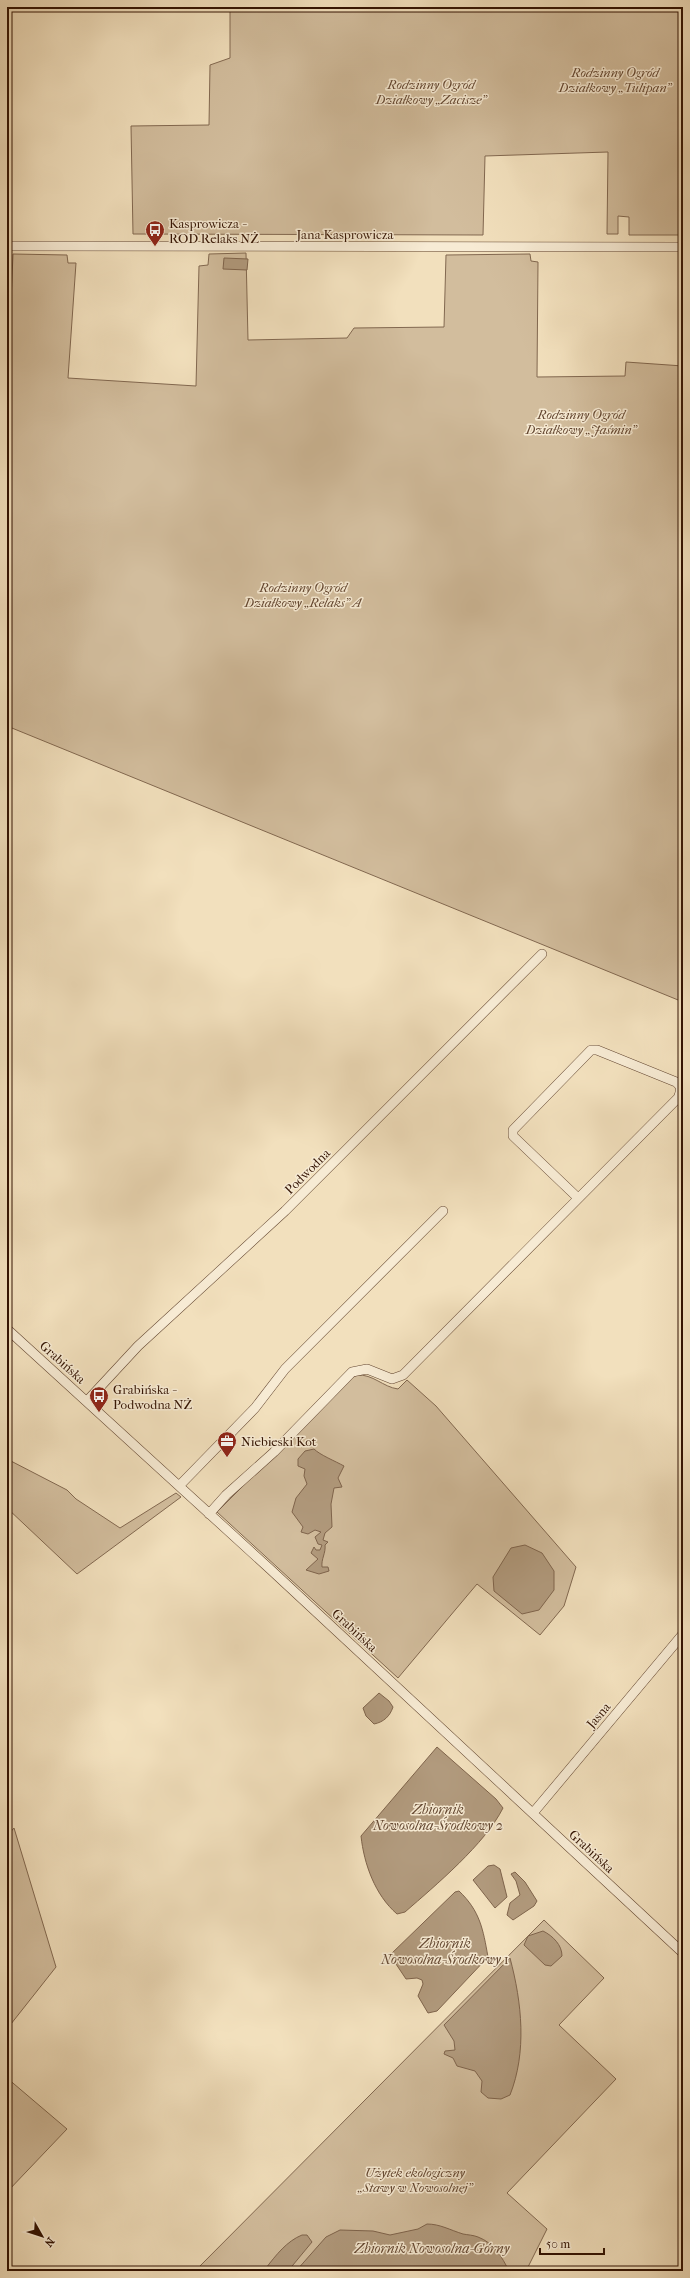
<svg xmlns="http://www.w3.org/2000/svg" width="690" height="2278" font-family="'IM FELL French Canon',serif">
	<style>
		.green { fill: #d2bd9d; stroke: #826850 }
		.water { fill: #b19a7d; stroke: #7f644c }
		.lines { fill: none; stroke-linecap: round; stroke-linejoin: round }
		.minor-casing { stroke: #634631; stroke-width: 10 }
		.minor { stroke: #f7ebd4; stroke-width: 9 }
		.labels { text-anchor: middle; stroke-width: 3; stroke-linejoin: round; paint-order: stroke }
		.park-label { font-size: 13px; font-style: italic; fill: #634630; stroke: #f7ebd4 }
		.poi-label { font-size: 13px; fill: #331302; stroke: #f7ebd4; text-anchor: start }
		.street-label { font-size: 13px; fill: #331302; stroke: #f7ebd4 }
		.water-label { font-size: 14px; font-style: italic; fill: #654933; stroke: #f7ebd4 }
	</style>
	<rect width="100%" height="100%" fill="#f2e0bd"/>
	<filter id="stains"><feTurbulence type="fractalNoise" baseFrequency=".005" numOctaves="4"/><feColorMatrix values="0 0 0 0 .2 0 0 0 0 .09 0 0 0 0 .02 0 0 0 .5 -.17"/></filter>
	<radialGradient id="worn" r=".72"><stop offset=".6" stop-color="#630" stop-opacity="0"/><stop offset="1" stop-color="#630" stop-opacity=".3"/></radialGradient>
	<path class="green" d="M230,7H683V235H629V217L618,216V234H607L608,152L485,156L483,235L133,234L131,126L209,125L210,65L230,58Z
		M246,253L248,340L347,338L354,328L444,327L446,255L530,254L531,261L538,262L537,377L625,376L626,362L683,366V1002L7,726V397L13,254L67,255L68,263H76L68,378L196,386L199,266L208,265L209,254Z
		M357,1375C373,1374 383,1387 398,1389L407,1380L436,1406L576,1567L564,1606L540,1635L477,1584L398,1678L217,1512L351,1378Z
		M7,1459L67,1490L76,1499L120,1528L176,1493L181,1497L77,1574L7,1508Z
		M14,1828L56,1967L7,2029V1836Z
		M544,1920L604,1978L559,2025L616,2079L507,2193L547,2229L526,2271H195Z
		M7,2078L67,2129L7,2192Z"/>
	<path class="water" d="M224,258L248,259L247,270L223,269Z
		M314,1449C320,1455 335,1461 344,1466L338,1478L342,1487L334,1488L331,1504L332,1527L325,1533L323,1540L328,1542L325,1545C326,1553 321,1559 322,1567H328L329,1571L319,1574L306,1570L318,1559L311,1553L314,1547L316,1550H320L322,1545L318,1544L315,1537L321,1532L315,1530L308,1534L301,1532L303,1527L292,1512L296,1498L307,1484L304,1476L305,1469L298,1466V1459L305,1451Z
		M525,1545L542,1553L554,1571V1590L539,1610L522,1614L494,1591L493,1577L511,1548Z
		M379,1693L389,1701L393,1707C390,1716 384,1722 374,1724L366,1716L363,1708Z
		M437,1747L496,1799L503,1808C485,1844 436,1885 405,1912L397,1914C375,1895 364,1864 361,1836Z
		M494,1865L500,1869L507,1897L495,1908L473,1880L488,1866Z
		M515,1872L525,1882L537,1901L534,1906L513,1920L507,1915L510,1903L520,1895L516,1881L511,1874Z
		M459,1891C480,1911 483,1929 488,1957L437,2011L428,2013L418,1996L423,1984L422,1980L417,1978L406,1979L390,1955L455,1892Z
		M543,1931C553,1936 562,1945 562,1956L551,1966L545,1965L524,1945L528,1936Z
		M510,1958C522,2003 527,2052 510,2095L501,2099L488,2098L481,2092L482,2081L475,2071L457,2066L453,2058L444,2054L445,2051L455,2050L454,2041L444,2025Z
		M427,2224C440,2224 450,2230 463,2234C468,2235 473,2235 478,2237C494,2243 502,2257 509,2271H296L326,2237L340,2230L373,2231L390,2235L418,2229Z
		M302,2235H307L312,2242L288,2271H267L266,2268C276,2255 287,2241 302,2235Z"/>
	<g class="lines">
		<g class="minor-casing">
			<path id="minor" d="M7,246L683,247
				M7,1329L271,1570L683,1953
				M87,1401L138,1346L285,1211L542,954
				M179,1486L255,1408L285,1369L443,1211
				M209,1514L226,1495L274,1452L352,1372L367,1369L392,1379L403,1375L678,1098C681,1091 682,1087 676,1082L597,1050H591L513,1130V1136L578,1198
				M533,1813L683,1634"/>
		</g>
		<use href="#minor" class="minor"/>
	</g>
	<defs>
		<g id="bus-pin" transform="scale(1)"><path d="M0 17L-7.5 6A9.5 9.5 0 1 1 7.5 6Z" fill="#8f2418" stroke="#f7ebd4"/><path d="M-5-6H5V4H4V6H2V4H-2V6H-4V4H-5ZM-3.5-4V0h7V-4ZM-3.5 1.2v1.5H-2V1.2ZM2 1.2v1.5H3.5V1.2Z" fill="#fff"/></g>
		<g id="office-pin" transform="scale(1)"><path d="M0 17L-7.5 6A9.5 9.5 0 1 1 7.5 6Z" fill="#8f2418" stroke="#f7ebd4"/><path d="M-6-3h4V-5.5h4V-3h4V5H-6ZM-1-4.5V-3h2v-1.5ZM-6 0V1H6V0Z" fill="#fff"/></g>
	</defs>
	<g fill-rule="evenodd">
		<use href="#bus-pin" x="155" y="230"/>
		<use href="#bus-pin" x="99" y="1396"/>
		<use href="#office-pin" x="227" y="1441"/>
	</g>
	<g class="labels">
		<g class="park-label">
			<text x="615" y="77">Rodzinny Ogród<tspan x="615" dy="15">Działkowy „Tulipan”</tspan></text>
			<text x="431" y="89">Rodzinny Ogród<tspan x="431" dy="15">Działkowy „Zacisze”</tspan></text>
			<text x="581" y="419">Rodzinny Ogród<tspan x="581" dy="15">Działkowy „Jaśmin”</tspan></text>
			<text x="303" y="592">Rodzinny Ogród<tspan x="303" dy="15">Działkowy „Relaks” A</tspan></text>
			<text x="415" y="2177">Użytek ekologiczny<tspan x="415" dy="15">„Stawy w Nowosolnej”</tspan></text>
		</g>
		<g class="poi-label">
			<text x="169" y="228">Kasprowicza -<tspan x="169" dy="15">ROD Relaks NŻ</tspan></text>
			<text x="113" y="1394">Grabińska -<tspan x="113" dy="15">Podwodna NŻ</tspan></text>
			<text x="241" y="1446">Niebieski Kot</text>
		</g>
		<g class="street-label">
			<text x="345" y="239">Jana Kasprowicza</text>
			<text transform="translate(307 1171) rotate(-45)" y="5">Podwodna</text>
			<text transform="translate(63 1362) rotate(42)" y="5">Grabińska</text>
			<text transform="translate(355 1630) rotate(43)" y="5">Grabińska</text>
			<text transform="translate(598 1715) rotate(-50)" y="5">Jasna</text>
			<text transform="translate(592 1851) rotate(43)" y="5">Grabińska</text>
		</g>
		<g class="water-label">
			<text x="438" y="1814">Zbiornik<tspan x="438" dy="16">Nowosolna-Środkowy 2</tspan></text>
			<text x="445" y="1948">Zbiornik<tspan x="445" dy="16">Nowosolna-Środkowy 1</tspan></text>
			<text x="432" y="2253">Zbiornik Nowosolna-Górny</text>
		</g>
	</g>
	<rect width="690" height="2278" fill="none" stroke="#f2e0bd" stroke-width="24"/>
	<rect x="8" y="8" width="674" height="2262" fill="none" stroke="#331302" stroke-width="2"/>
	<rect x="12" y="12" width="666" height="2254" fill="none" stroke="#331302"/>
	<g transform="translate(42 2236) rotate(129)" stroke="#f7ebd4" stroke-width="3" paint-order="stroke">
	<path d="M0-3L7 15L0 10L-7 15Z" fill="#331302"/>
	<text y="-6" font-size="11" font-weight="bold" text-anchor="middle" fill="#331302">N</text>
	</g>
	<path d="M540 2248v6h64v-6" fill="none" stroke="#331302" stroke-width="2"/>
	<text x="546" y="2248" font-size="12" fill="#331302" stroke="#f7ebd4" stroke-width="3" paint-order="stroke">50 m</text>
	<rect width="100%" height="100%" filter="url(#stains)"/>
	<rect width="100%" height="100%" fill="url(#worn)"/>
</svg>
